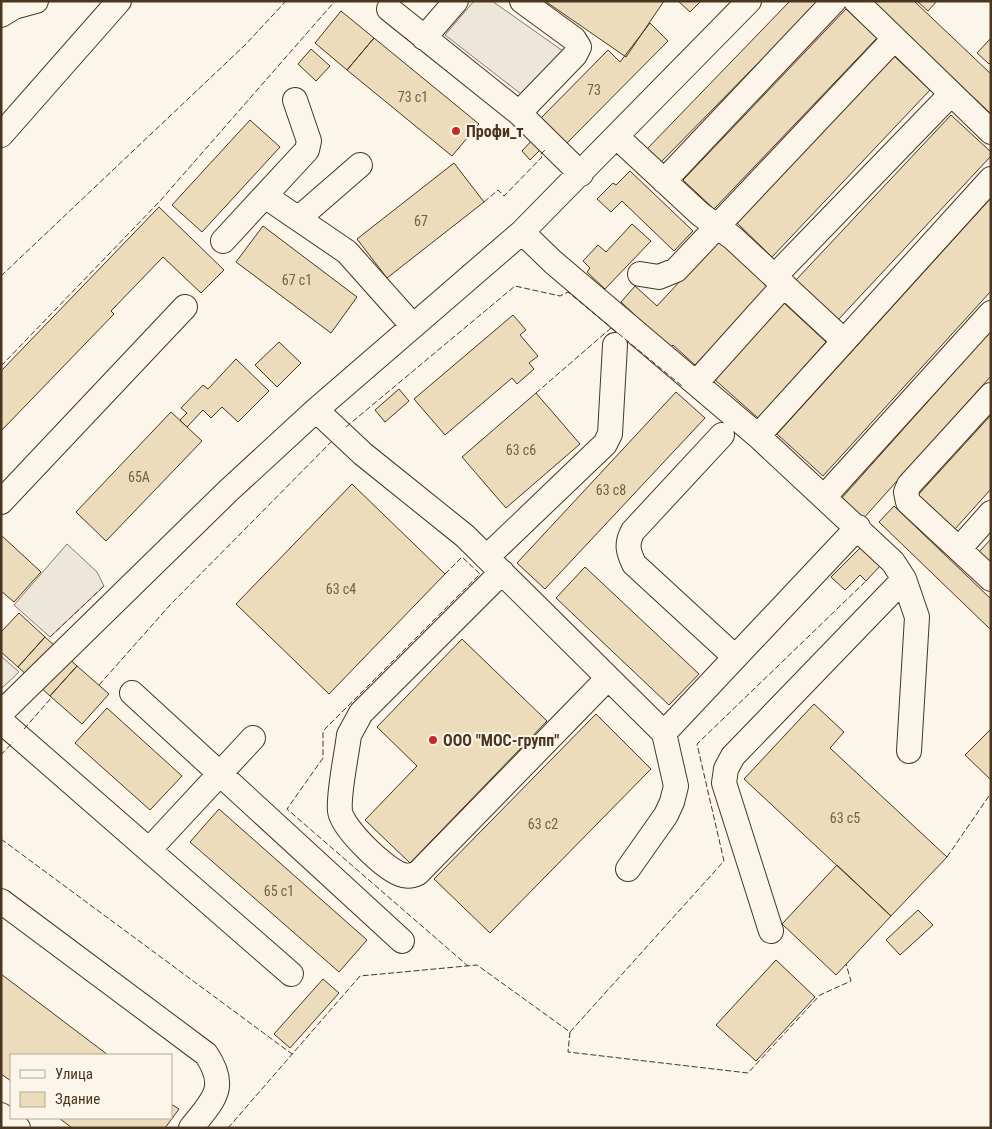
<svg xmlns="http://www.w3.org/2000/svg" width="992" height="1129" font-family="'Roboto Condensed',sans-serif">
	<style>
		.parking { fill: #ede7d9; stroke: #887966 }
		.building { fill: #ecdcbc; stroke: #4a3520 }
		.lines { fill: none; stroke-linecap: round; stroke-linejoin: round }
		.minor-casing { stroke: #4a3520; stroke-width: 26 }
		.minor { stroke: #fbf6e9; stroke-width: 24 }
		.fence { stroke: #4a3520; stroke-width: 1; stroke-dasharray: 6 2.5; stroke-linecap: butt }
		.poi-dot { fill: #c62828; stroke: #fbf6e9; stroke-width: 2 }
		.labels { text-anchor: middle; stroke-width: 4; stroke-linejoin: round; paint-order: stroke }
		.number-label { font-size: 14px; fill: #725f47 }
		.poi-label { font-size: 16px; font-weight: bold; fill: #4a3520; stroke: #fbf6e9; text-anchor: start }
	</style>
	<rect width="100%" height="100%" fill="#fbf6e9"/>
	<path class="parking" d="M474,1H492L563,51L521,94L445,35Z
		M67,544L97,572L104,586L50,637L14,605Z
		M1,656L19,672L1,689Z"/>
	<path class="building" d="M545,1H664L626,57Z
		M678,1H701L690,12Z
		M790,1H819L660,163L646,150Z
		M872,1H914L991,74V114Z
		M917,1H937L928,11Z
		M846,9L877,38L714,209L683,180Z
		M341,11L374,38L347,70L315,43Z
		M650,23L668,41L567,143L541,118L608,50L620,62Z
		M374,38L479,124L452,156L347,70Z
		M991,38V62L989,64L977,53Z
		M311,49L330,66L316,81L298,64Z
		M894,56L930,90L772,257L736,222Z
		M951,115L991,152V156L837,321L795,281Z
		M250,120L280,147L202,232L172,205Z
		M533,139L542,148L530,160L522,151Z
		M454,163L484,202L387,278L357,239Z
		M630,171L693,231L674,251L622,201L611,212L597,199L613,183L616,185Z
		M991,198V291L823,476L777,434Z
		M159,207L224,270L201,293L163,257L111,311L114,314L1,431V371Z
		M632,224L651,241L605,289L587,272L590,268L583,261L598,245L606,252Z
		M263,226L357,297L331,333L236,262Z
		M718,240L769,287L695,365L673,345L670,348L621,302L635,286L657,306Z
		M784,303L826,342L758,418L714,379Z
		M513,315L526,330L520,335L538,356L529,363L534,369L517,384L512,378L445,435L414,399Z
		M989,333L991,335V376L862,520L840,500Z
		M279,342L301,363L277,387L255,365Z
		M236,359L269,391L238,422L222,407L211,418L203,410L187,427L180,420L187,413L181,408L203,385L208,389Z
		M399,389L409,401L385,422L375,410Z
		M676,392L705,418L545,589L517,563Z
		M536,393L580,444L506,508L462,457Z
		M171,412L202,441L106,541L76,512Z
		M991,415V489L955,529L918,495Z
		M352,484L445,574L329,694L236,604Z
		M894,506L991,599V630L879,522Z
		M1,535L41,572L14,602L1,591Z
		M991,539V563L979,552Z
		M861,547L880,566L866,581L860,575L845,590L831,577Z
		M585,567L699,674L669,705L556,598Z
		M19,613L45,637L18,667L1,652V632Z
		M45,637L77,666L50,696L18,667Z
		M462,639L547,721L410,863L365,820L417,766L377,727Z
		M77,666L109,694L82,724L50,696Z
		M814,704L844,732L830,748L947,857L891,916L744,779Z
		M107,708L182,776L150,810L75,743Z
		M596,714L651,769L490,933L434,879Z
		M991,729V780L965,755Z
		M219,809L367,940L339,972L190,842Z
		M837,865L891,916L836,975L782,924Z
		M918,910L933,925L900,955L886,940Z
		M776,960L815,997L756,1061L716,1025Z
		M1,974L108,1055H11V1081L1,1074Z
		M323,979L339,993L290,1048L274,1034Z
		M171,1104L179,1109L165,1128H72L59,1118H171Z"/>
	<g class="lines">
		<g class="minor-casing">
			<path id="minor" d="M856,1L991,132
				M389,9L519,113L581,174
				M1,15L14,7L36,1
				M424,38L456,1
				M519,113L575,55L579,47L574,39L522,1
				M1,135L119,1
				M617,137L700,214L733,238L844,341
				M664,181L834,1
				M265,196L347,252L413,326
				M299,218L360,165
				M522,232L553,262L758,436L893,562L904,579L917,617L909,751
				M223,241L307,150L309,141L295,100
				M640,274L659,277L676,270L894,39
				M775,276L951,94
				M696,383L784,285
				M991,395L909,485L906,492L908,502L991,579
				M316,410L363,454L465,536L664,733L676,786L672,802L666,815L628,869
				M722,435L633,531C626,544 628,551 634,564L735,657
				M758,436L991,179
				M825,496L991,313
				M1,502L185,307
				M959,549L991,513
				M487,557L605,444L610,434L615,345
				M502,572L361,713L349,735C347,753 338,794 340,811C342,828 384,868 400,874C407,877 412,876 418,873L608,678
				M132,693L402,941
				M1,713L228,491L316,410L522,232L749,1
				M1,721L291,974
				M664,733L858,527
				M149,850L253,738
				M1,901L206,1054C229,1088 213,1100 191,1128
				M771,931L724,783L726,769L733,756L904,579
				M1,1115L18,1128"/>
		</g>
		<use href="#minor" class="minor"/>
		<path class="fence" d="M484,202L498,190L504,196L542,157L540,155L545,150
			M1,276L245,45L286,1
			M1,366L160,201L335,1
			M536,393L611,328
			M346,427L515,286L560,296L568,292L682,386
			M445,574L462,557L480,574L323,731V758L287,809L468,966
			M50,637L104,586
			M99,685L170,605L334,439
			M24,729L52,697
			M1,755L13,742
			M1,839L292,1054
			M947,857L991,793
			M570,1032L568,1052L748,1073L820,995L851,981L846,964
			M228,1128L360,976L477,965L570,1032L724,861L697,744L866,581"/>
	</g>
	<g class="poi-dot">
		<circle cx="456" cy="131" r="5"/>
		<circle cx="433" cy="740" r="5"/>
	</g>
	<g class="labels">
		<g class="number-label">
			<text x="594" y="95">73</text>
			<text x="413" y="102">73 с1</text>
			<text x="421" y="226">67</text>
			<text x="297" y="285">67 с1</text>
			<text x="521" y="455">63 с6</text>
			<text x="139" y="482">65А</text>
			<text x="611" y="495">63 с8</text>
			<text x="341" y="594">63 с4</text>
			<text x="845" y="823">63 с5</text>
			<text x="543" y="829">63 с2</text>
			<text x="279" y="896">65 с1</text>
		</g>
		<g class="poi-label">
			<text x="466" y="137">Профи_т</text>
			<text x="443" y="746">ООО "МОС-групп"</text>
		</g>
	</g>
	<rect width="992" height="1129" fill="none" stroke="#4a3520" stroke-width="5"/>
	<rect x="10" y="1054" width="162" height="65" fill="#fbf6e9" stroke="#b4a999"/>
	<rect x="20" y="1070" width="25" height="8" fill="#fbf6e9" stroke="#b4a999"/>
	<text x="55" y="1079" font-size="15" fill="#4a3520">Улица</text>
	<rect x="20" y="1092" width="25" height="15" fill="#ecdcbc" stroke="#b4a999"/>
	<text x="55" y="1104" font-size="15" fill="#4a3520">Здание</text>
</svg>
